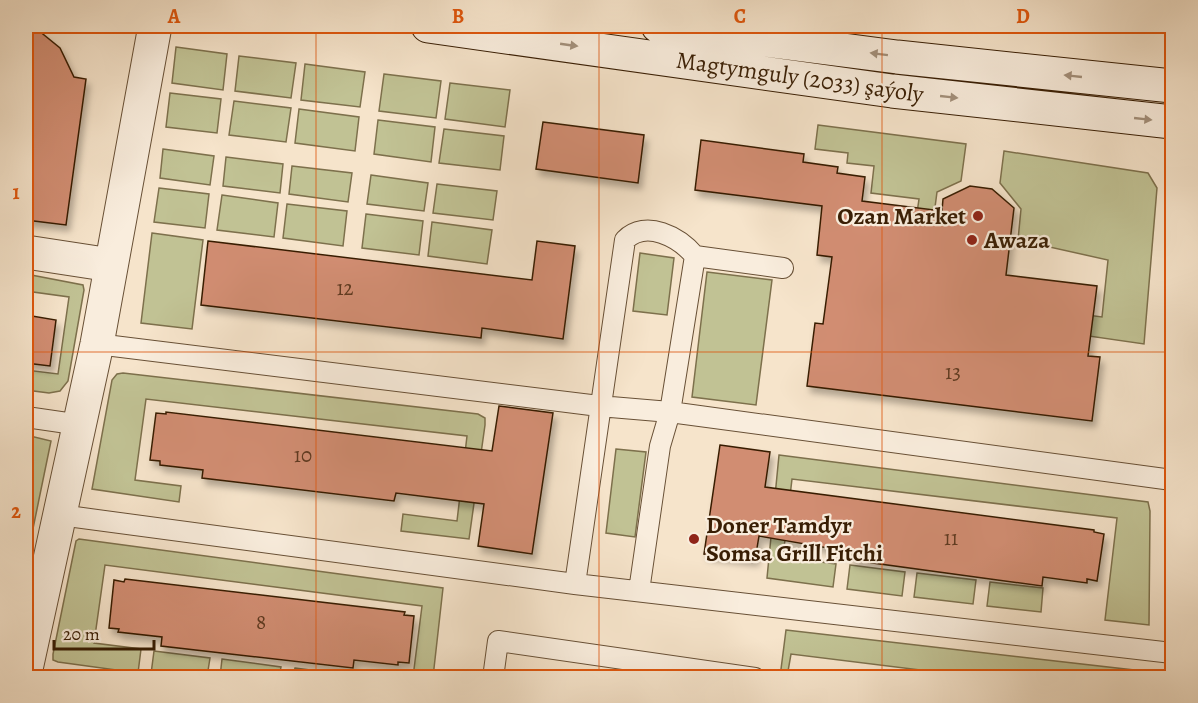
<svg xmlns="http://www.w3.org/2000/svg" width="1198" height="703" font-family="Alegreya,serif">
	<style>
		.green { fill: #c1c294; stroke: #7d704c; stroke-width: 1.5 }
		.building { fill: #d18d72; stroke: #391e04; stroke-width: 1.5; filter: url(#shadow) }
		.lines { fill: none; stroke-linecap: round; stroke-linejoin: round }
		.lane-casing { stroke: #685036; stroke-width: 22 }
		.street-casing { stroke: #685036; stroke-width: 35 }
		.secondary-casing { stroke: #391e04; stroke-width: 35 }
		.lane { stroke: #f9eddd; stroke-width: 20 }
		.street { stroke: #f9eddd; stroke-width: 33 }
		.secondary { stroke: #f9eddd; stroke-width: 33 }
		.oneway { fill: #a3907b }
		.grid { fill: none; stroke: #df560c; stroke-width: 1.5; stroke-opacity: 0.55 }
		.poi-dot { fill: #8f2418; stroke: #f9eddd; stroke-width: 2 }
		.labels { text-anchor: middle; stroke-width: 4.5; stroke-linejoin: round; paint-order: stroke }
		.number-label { font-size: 21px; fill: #5f3a20 }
		.street-label { font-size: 24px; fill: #391e04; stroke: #f9eddd }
		.poi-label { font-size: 24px; font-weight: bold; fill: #391e04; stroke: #f9eddd; text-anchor: start }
		.neatline { fill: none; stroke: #df560c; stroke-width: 2 }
		.grid-label { font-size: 20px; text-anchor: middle; font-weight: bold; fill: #df560c }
	</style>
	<defs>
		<filter id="shadow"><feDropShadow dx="3.5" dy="6" stdDeviation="3" flood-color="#0004"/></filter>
	</defs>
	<rect width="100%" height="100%" fill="#f6e4cb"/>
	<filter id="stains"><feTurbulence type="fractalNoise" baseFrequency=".00333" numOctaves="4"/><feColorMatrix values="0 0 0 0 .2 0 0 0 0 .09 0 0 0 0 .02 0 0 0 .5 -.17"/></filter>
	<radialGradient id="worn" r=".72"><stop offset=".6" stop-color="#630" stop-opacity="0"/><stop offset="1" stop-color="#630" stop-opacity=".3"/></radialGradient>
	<path class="green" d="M176,47L227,54L223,90L172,83Z
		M239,56L296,63L291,98L235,91Z
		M305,64L365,72L360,107L301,100Z
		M384,74L441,81L436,118L379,111Z
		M450,83L510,90L505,127L445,119Z
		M170,93L221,99L217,133L166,127Z
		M234,101L291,108L286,142L229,135Z
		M299,109L359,117L355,151L295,143Z
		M378,120L435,127L431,162L374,154Z
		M818,125L966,144L961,181L937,192L934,215L917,213L919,199L871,193L874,166L847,163L848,153L815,149Z
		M444,129L504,136L500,170L439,163Z
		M163,149L214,156L210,185L160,178Z
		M1004,151L1148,173L1157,188L1144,344L984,321L988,302L1102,317L1108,260L1018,240L1021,209L1000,183Z
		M226,157L283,164L280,193L223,186Z
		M292,166L352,173L348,202L289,194Z
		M371,175L428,183L424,211L367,204Z
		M437,184L497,191L493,220L433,213Z
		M159,188L209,194L205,228L154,222Z
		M222,195L278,203L274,237L217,230Z
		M287,204L347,211L343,246L283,238Z
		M366,214L423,221L419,255L362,248Z
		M432,222L492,230L487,264L428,256Z
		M152,233L203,240L192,329L141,323Z
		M640,253L674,258L667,315L633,311Z
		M707,272L772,280L756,405L692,397Z
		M26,274L83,285L84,290L68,381L60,391L49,393L26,390V370L58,374L69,297L26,291Z
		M123,373L478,414L485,418V425L469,539L401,531L403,514L457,521L467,436L146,399L135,480L181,486L179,502L92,489L112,380L117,374Z
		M26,435L51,441L29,548H26Z
		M616,449L646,452L635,537L606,533Z
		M779,455L1148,502L1150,511L1149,625L1105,620L1117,518L792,479L783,557L836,564L833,587L767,578Z
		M79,539L443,588L433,677H413L422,606L105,565L94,643L141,649L138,673L58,662L53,660V654L76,541Z
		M850,565L905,572L902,596L847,589Z
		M917,573L976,580L973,604L914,597Z
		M990,582L1043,588L1041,612L987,606Z
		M786,630L1134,670V677H977L791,654L787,677H780Z
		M154,651L210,658L207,677L151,674Z
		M222,659L281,667L279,677H220Z
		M295,668L348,675V677H293Z"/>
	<path class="building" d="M26,26H33L60,48L74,77L86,79L66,225L26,220Z
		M543,122L644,135L638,183L536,169Z
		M701,140L804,154L803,162L838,167L837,173L865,177L862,201L942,211L943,199L970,186L992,189L1014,208L1006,275L1097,286L1088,356L1100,357L1092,421L807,386L815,323L823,324L832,257L817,255L822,206L695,190Z
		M208,241L532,280L537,241L575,246L563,339L482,328L481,338L201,305Z
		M26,315L56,320L50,366L26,363Z
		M499,406L553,413L532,554L478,546L484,504L396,493L394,501L202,478L203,470L160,465V461L150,460L156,413L166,414V412L492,451Z
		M720,445L770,452L765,487L1094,530V532L1104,534L1097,581L1087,579V583L1043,577L1042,586L851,560L852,552L759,536L755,560L704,554Z
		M125,579L405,612L404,615L414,616L409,663L398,662V665L354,660L353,668L161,646L162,637L118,632L119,629L109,628L114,580L124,582Z"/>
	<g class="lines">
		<g class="lane-casing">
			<path id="lane" d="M695,256L783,268
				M97,344L599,406L670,412L1172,480
				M26,417L81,425
				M60,515L575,584L1172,653
				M575,584L625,240C646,219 679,237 695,256L670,412L660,446L639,591
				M493,678L498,641L755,678"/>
		</g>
		<g class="street-casing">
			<path id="street" d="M26,252L111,265
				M26,669L97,344L155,26"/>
		</g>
		<g class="secondary-casing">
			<path id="secondary" d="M428,26L892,91L1172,122
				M658,26L897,57L1172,86"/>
		</g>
		<use href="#lane" class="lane"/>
		<use href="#street" class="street"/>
		<use href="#secondary" class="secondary"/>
	</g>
	<defs><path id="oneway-solid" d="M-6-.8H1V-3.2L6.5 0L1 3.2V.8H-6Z" transform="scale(1.5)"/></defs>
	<g class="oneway">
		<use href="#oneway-solid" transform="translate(569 45) rotate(8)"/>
		<use href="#oneway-solid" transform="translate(879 54) rotate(-173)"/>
		<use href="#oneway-solid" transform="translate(1073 76) rotate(-174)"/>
		<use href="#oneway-solid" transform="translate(949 97) rotate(6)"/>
		<use href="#oneway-solid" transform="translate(1143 119) rotate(6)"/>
	</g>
	<path class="grid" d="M316,26V678M599,26V678M882,26V678M26,352H1172"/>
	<g class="poi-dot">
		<circle cx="978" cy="216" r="6"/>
		<circle cx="972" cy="240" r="6"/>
		<circle cx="694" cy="539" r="6"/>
	</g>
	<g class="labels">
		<g class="number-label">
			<text x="345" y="295">12</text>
			<text x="953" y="379">13</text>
			<text x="303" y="462">10</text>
			<text x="951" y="545">11</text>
			<text x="261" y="629">8</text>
		</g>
		<g class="street-label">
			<text transform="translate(800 77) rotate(8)" y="8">Magtymguly (2033) şaýoly</text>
		</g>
		<g class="poi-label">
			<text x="966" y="224" text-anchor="end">Ozan Market</text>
			<text x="984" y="248">Awaza</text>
			<text x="706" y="533">Doner Tamdyr<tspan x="706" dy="28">Somsa Grill Fitchi</tspan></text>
		</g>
	</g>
	<rect width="1198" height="703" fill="none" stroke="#f6e4cb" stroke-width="66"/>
	<path d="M54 640v9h100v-9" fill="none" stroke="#391e04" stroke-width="3"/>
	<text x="63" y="640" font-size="18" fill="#391e04" stroke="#f9eddd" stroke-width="4.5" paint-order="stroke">20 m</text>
	<rect x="33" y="33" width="1132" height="637" class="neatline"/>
	<g class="grid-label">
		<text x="174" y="23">A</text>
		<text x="458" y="23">B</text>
		<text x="740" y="23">C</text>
		<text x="1023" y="23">D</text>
		<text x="16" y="199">1</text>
		<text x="16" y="518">2</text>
	</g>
	<rect width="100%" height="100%" filter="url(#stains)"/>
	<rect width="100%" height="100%" fill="url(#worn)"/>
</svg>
